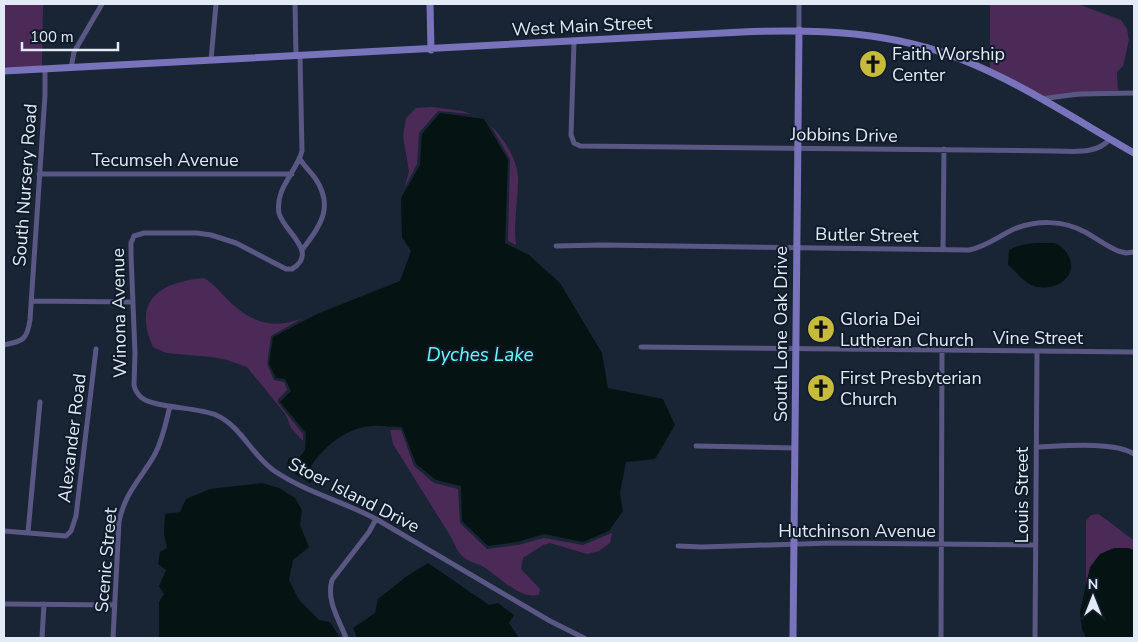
<svg xmlns="http://www.w3.org/2000/svg" width="1138" height="642" font-family="'Nunito Sans',sans-serif">
	<style>
		.green { fill: #4c2a58 }
		.water { fill: #061313 }
		.lines { fill: none; stroke-linecap: round; stroke-linejoin: round }
		.street { stroke: #5a5784; stroke-width: 5 }
		.secondary { stroke: #7973bb; stroke-width: 7 }
		.labels { text-anchor: middle; stroke-width: 4; stroke-linejoin: round; paint-order: stroke }
		.street-label { font-size: 18px; fill: #e2eaf5; stroke: #101b2a }
		.poi-label { font-size: 18px; fill: #e2eaf5; stroke: #101b2a; text-anchor: start }
		.water-label { font-size: 19px; font-style: italic; fill: #64fefd; stroke: #101b2a }
	</style>
	<rect width="100%" height="100%" fill="#192535"/>
	<path class="green" d="M4,4H43L42,66L4,67Z
		M990,4H1078L1121,20L1127,29L1129,40L1123,66L1117,72L1118,95L1045,98L990,68Z
		M432,107L462,111L471,114L438,111L419,133L417,164L405,187L409,171L403,136L406,118L416,108Z
		M491,126C505,140 518,160 518,180C518,202 513,223 516,245L508,241L510,159Z
		M204,278C215,285 218,290 227,299C249,321 270,330 301,319L271,336L267,364L274,380L284,382L287,390L278,399V403L303,434V441L291,428L286,415L247,367L227,360L212,357L166,353L153,347C132,300 160,282 204,278Z
		M390,430H401L414,466L434,483L458,489L460,523L487,549L518,545L544,538L583,545L612,533L610,543L599,551L587,554L550,543L543,545L523,558L521,569L540,589L539,594C524,602 496,575 484,567C479,564 472,563 466,559C458,554 455,545 451,537L393,444Z
		M1098,514C1111,522 1121,532 1134,540V550L1128,548L1086,584V521L1091,515Z"/>
	<path class="water" d="M440,113L484,119L508,160L505,243L529,255L560,283L602,353L608,388L663,399L675,425L655,459L626,462L620,493L623,511L609,531L583,542L544,534L517,542L488,546L462,521L461,486L436,480L416,464L402,427C392,427 381,425 371,426C346,428 325,446 311,466L315,478L310,483L286,468L289,458L300,457L305,450L306,433L280,402L291,391L285,379L276,378L269,364L273,337L317,314L400,281L411,251L402,237L401,198L420,165L422,134Z
		M1054,243C1062,246 1066,250 1070,259C1077,281 1049,293 1031,285C1021,280 1016,271 1008,265L1009,250C1023,242 1039,243 1054,243Z
		M262,483L279,488L295,498L302,510L300,525L309,547L293,560L289,580L299,600L319,620L330,622L340,638H159V602L164,594L159,586L166,570L158,564L160,552L167,548L164,534L165,514L180,512L186,499L210,489Z
		M1114,548H1128L1134,550V638H1086L1082,629L1080,612L1090,567L1100,554Z
		M428,563L489,605L498,603L514,615L509,623L519,638H357L353,628L375,613L378,599L407,576Z"/>
	<g class="lines">
		<path class="street" d="M295,4L296,56
			M799,30V4
			M574,42L571,135L574,143L580,146L1055,151C1074,151 1096,155 1110,139
			M300,56L302,151C296,173 275,188 279,213C283,231 320,252 292,269H286L236,243L211,235L197,233H144L134,236L131,243V255L135,353L134,385C135,390 137,394 142,398C156,408 196,407 216,415C241,426 251,454 273,470C305,492 342,501 376,519L550,621L584,638
			M211,60L216,4
			M71,68L74,52L102,4
			M1040,99L1079,94L1134,93
			M300,159C304,166 310,171 315,178C335,207 320,226 302,250
			M39,174H292
			M556,246L602,245L969,250C986,247 999,236 1014,229C1037,220 1063,220 1085,232C1096,238 1106,246 1118,251L1126,253L1134,252
			M943,249L944,149
			M31,301L132,302
			M4,345C23,341 27,340 30,320L45,95V69
			M641,347L1134,352
			M696,446L795,448
			M1036,447C1061,446 1114,441 1134,454
			M4,531L66,536L71,531L76,516L96,349
			M28,532L40,402
			M678,546L702,547L831,543L1036,545
			M4,604L115,605
			M42,638L44,604
			M113,638L119,522C125,492 141,479 155,454C163,439 166,422 170,406
			M346,638C339,619 326,601 332,580L369,532L376,519
			M941,638L942,351
			M1035,638L1037,352"/>
		<path class="secondary" d="M430,4L431,50
			M4,71L742,32C819,29 891,31 963,60C1023,84 1078,121 1134,153
			M793,638L799,30"/>
	</g>
	<defs>
		<g id="church-disc" transform="scale(1.4375)"><circle r="9.5" fill="#c7bb3b" stroke="#101b2a"/><path d="M-1.2-6h2.4v3.5h3.3v2.4h-3.3V6h-2.4V-.1h-3.3v-2.4h3.3Z" fill="#111"/></g>
	</defs>
	<g fill-rule="evenodd">
		<use href="#church-disc" x="873" y="64"/>
		<use href="#church-disc" x="821" y="329"/>
		<use href="#church-disc" x="821" y="388"/>
	</g>
	<g class="labels">
		<g class="street-label">
			<text transform="translate(582 26) rotate(-3)" y="6">West Main Street</text>
			<text transform="translate(844 135) rotate(1)" y="6">Jobbins Drive</text>
			<text x="165" y="166">Tecumseh Avenue</text>
			<text transform="translate(25 185) rotate(-86)" y="6">South Nursery Road</text>
			<text transform="translate(867 235) rotate(1)" y="6">Butler Street</text>
			<text transform="translate(119 313) rotate(-91)" y="6">Winona Avenue</text>
			<text transform="translate(781 334) rotate(-90)" y="6">South Lone Oak Drive</text>
			<text x="1038" y="344">Vine Street</text>
			<text transform="translate(72 438) rotate(-83)" y="6">Alexander Road</text>
			<text transform="translate(354 495) rotate(27)" y="6">Stoer Island Drive</text>
			<text transform="translate(1022 495) rotate(-90)" y="6">Louis Street</text>
			<text x="857" y="537">Hutchinson Avenue</text>
			<text transform="translate(106 560) rotate(-85)" y="6">Scenic Street</text>
		</g>
		<g class="poi-label">
			<text x="892" y="60">Faith Worship<tspan x="892" dy="21">Center</tspan></text>
			<text x="840" y="325">Gloria Dei<tspan x="840" dy="21">Lutheran Church</tspan></text>
			<text x="840" y="384">First Presbyterian<tspan x="840" dy="21">Church</tspan></text>
		</g>
		<g class="water-label">
			<text x="480" y="361">Dyches Lake</text>
		</g>
	</g>
	<rect width="1138" height="642" fill="none" stroke="#e2eaf5" stroke-width="10"/>
	<g transform="translate(1093 597)" stroke="#101b2a" stroke-width="4" paint-order="stroke">
	<path d="M0-4L9 19L0 12L-9 19Z" fill="#e2eaf5"/>
	<text y="-8" font-size="14" font-weight="bold" text-anchor="middle" fill="#e2eaf5">N</text>
	</g>
	<path d="M22 42v8h96v-8" fill="none" stroke="#e2eaf5" stroke-width="2.5"/>
	<text x="30" y="42" font-size="15" fill="#e2eaf5" stroke="#101b2a" stroke-width="4" paint-order="stroke">100 m</text>
</svg>
